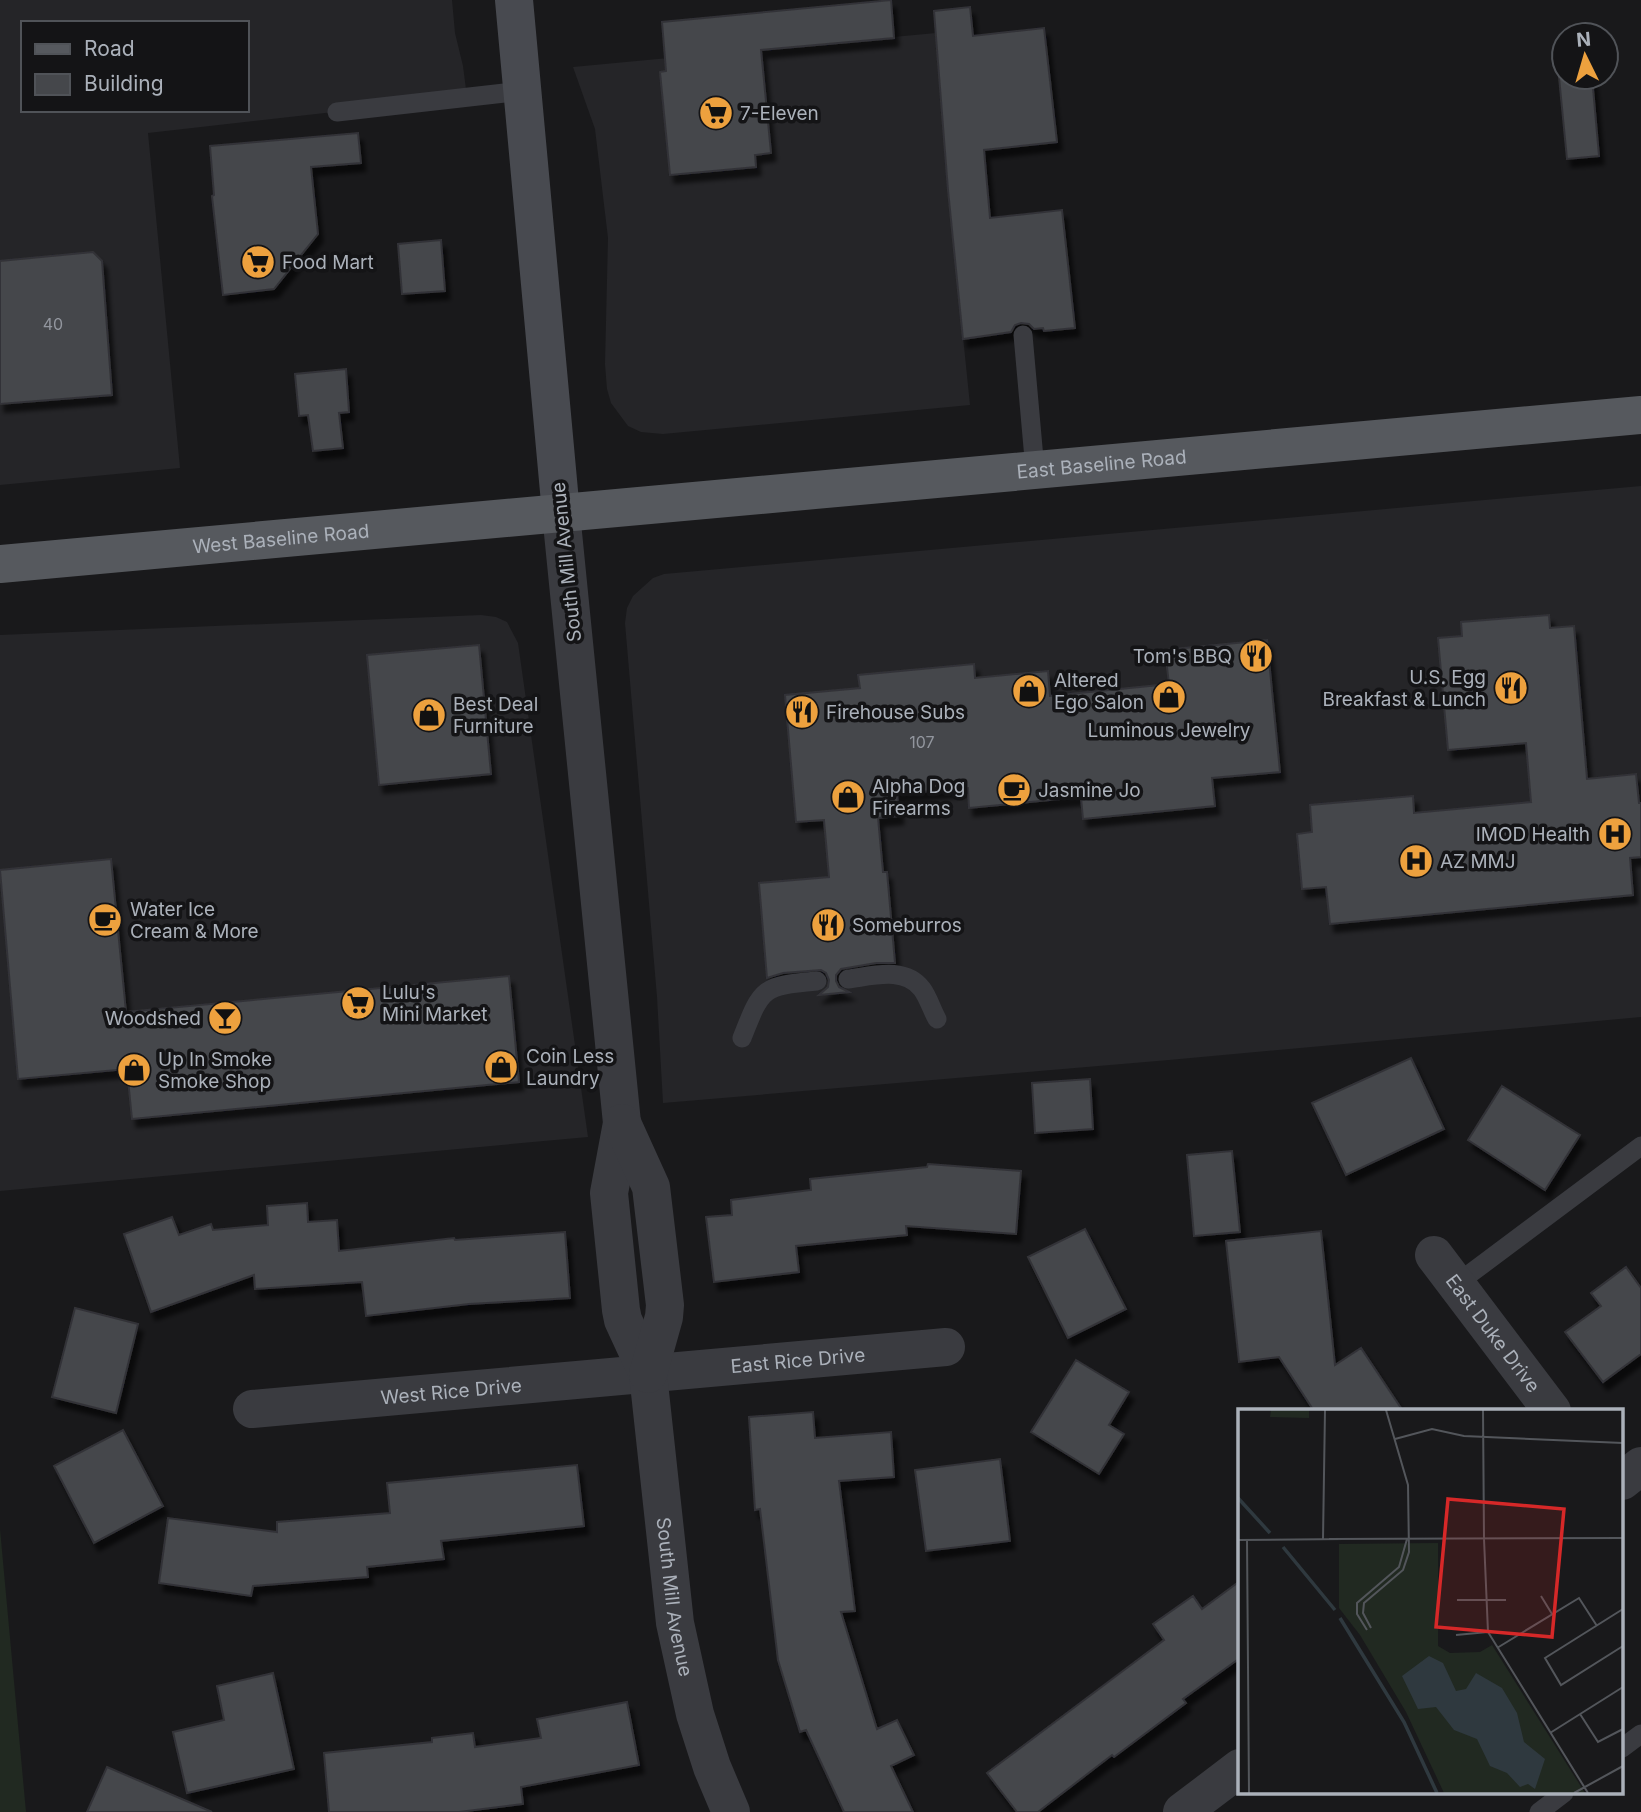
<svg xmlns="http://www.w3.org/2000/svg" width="1641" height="1812" font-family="Inter,sans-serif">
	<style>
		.built { fill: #252528; fill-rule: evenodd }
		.green { fill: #212921 }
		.building { fill: #45474b; stroke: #333337; stroke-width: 2; filter: url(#shadow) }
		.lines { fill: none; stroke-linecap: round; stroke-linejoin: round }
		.service { stroke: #3a3b40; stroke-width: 19 }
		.minor { stroke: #3a3b40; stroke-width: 38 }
		.tertiary { stroke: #3a3b40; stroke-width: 38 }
		.secondary { stroke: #484a50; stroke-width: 38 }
		.primary { stroke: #56595e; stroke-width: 38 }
		.labels { text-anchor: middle; stroke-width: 7; stroke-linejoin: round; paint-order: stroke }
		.number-label { font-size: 16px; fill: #92969e }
		.poi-label { font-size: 19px; fill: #abb1ba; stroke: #141416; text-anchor: start }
		.street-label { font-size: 19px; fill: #abb1ba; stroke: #141416 }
		.inset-river { fill: none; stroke: #2f393f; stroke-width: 3.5 }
		.inset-road { fill: none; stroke: #53565b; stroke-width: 2 }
		.view { fill: #d62828; fill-opacity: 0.15; stroke: #d62828; stroke-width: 3.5 }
		.inset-edge { fill: none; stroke: #abb1ba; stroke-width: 3.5 }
	</style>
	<defs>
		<filter id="shadow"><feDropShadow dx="4.5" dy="8" stdDeviation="2" flood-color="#0009"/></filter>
	</defs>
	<rect width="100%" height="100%" fill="#19191b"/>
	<path class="built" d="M0,0H452L455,33L463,66L467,97L148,133L180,468L0,485ZM23,23H247V110H23Z
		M936,33L948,190L970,405L663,434L641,432L628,426L611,403L607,389L605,364L608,238L595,129L573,67Z
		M1641,486V1017L1169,1060L663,1103L657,997L625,623L627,608L633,596L653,578L664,574Z
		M481,615L496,617L507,622L518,643L588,1137L0,1191V635Z"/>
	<path class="green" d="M0,1529L26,1812H0Z"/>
	<path class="building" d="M891,0L894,38L761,50L771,153L755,155L756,167L670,175L660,72L666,71L662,22Z
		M970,7L973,36L1044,28L1057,142L984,150L990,218L1062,210L1075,328L1044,331L1043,328L1034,329L1029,324L1021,323L1015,325L1011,332L963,339L948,190L934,11Z
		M1559,77H1592L1599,156L1567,159Z
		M358,133L361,163L311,167L318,234L274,289L223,295L212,196L214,195L210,146Z
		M441,240L445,291L402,294L398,244Z
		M93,252L102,261L112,395L0,404V261Z
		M346,369L349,412L339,413L343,448L313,451L308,415L299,416L295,374Z
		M1549,615L1550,628L1574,626L1587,779L1636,774L1639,803H1641V857L1630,858L1633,895L1330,924L1326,887L1302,889L1297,834L1312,832L1310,805L1413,796L1414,813L1531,802L1526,743L1448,750L1438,638L1462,636L1461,622Z
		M1267,640L1280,772L1212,778L1215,806L1083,819L1081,797L969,808L968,788L897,794L899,816L878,818L883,872H887L895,963H876L841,969L836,975V981L839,987L849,992L819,995L828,987L829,980L826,973L821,970L783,973L767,978L759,883L829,877L824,820L796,822L785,695L860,688L858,675L974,664L975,678L1048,671L1050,696L1169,684L1165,650Z
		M479,645L491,774L379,785L367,655Z
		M111,859L126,1012L509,976L519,1082L132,1119L127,1069L18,1079L0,870Z
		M1411,1058L1444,1129L1346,1175L1312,1103Z
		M1090,1079L1093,1129L1035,1133L1032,1083Z
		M1502,1086L1580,1135L1545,1190L1468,1140Z
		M1232,1151L1240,1232L1194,1236L1187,1155Z
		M928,1164L1021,1171L1016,1234L906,1226L907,1235L796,1246L799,1272L714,1282L706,1217L732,1215L731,1200L811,1190L810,1179L927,1167Z
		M307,1203L308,1222L337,1220L339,1251L454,1238L455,1240L565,1232L570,1298L469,1304L366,1316L362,1282L255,1289L254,1275L151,1312L124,1234L172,1217L179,1235L211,1224L213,1230L268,1225L267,1206Z
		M1085,1229L1126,1309L1068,1338L1028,1257Z
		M1321,1231L1335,1365L1361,1348L1403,1411H1314L1279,1357L1239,1362L1226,1241Z
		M1626,1267L1641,1288V1354L1603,1382L1565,1332L1601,1306L1591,1293Z
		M75,1308L138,1324L116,1413L52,1397Z
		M1076,1360L1129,1392L1109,1425L1124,1434L1099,1474L1031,1432Z
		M813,1412L815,1438L891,1432L894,1477L839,1481L855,1611L841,1612L877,1729L897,1720L914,1755L891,1766L913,1812H844L806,1730L800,1732L778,1660L760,1509L755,1510L749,1417Z
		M123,1430L163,1506L94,1543L54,1466Z
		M1000,1459L1010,1541L926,1551L915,1470Z
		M577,1465L584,1526L441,1541L444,1559L367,1567L368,1577L253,1586L251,1596L159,1583L168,1518L277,1532V1522L390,1513L387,1483Z
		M1240,1581V1658L1183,1699L1186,1703L1114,1757L1112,1755L1038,1812H1017L987,1773L1164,1640L1153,1624L1193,1596L1202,1609Z
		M273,1673L294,1769L187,1793L173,1732L224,1720L217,1686Z
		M627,1702L639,1765L521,1787L523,1804L459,1812H329L324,1753L432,1742V1738L473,1733L475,1747L541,1738L537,1719Z
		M107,1767L212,1812H87Z"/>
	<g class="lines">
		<path class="service" d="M337,112L522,91
			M1023,335L1035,470
			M848,979C872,976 905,966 922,989C928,997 932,1010 937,1019
			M742,1038C762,987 762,986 817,981
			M1455,1285L1641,1146
			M1622,1748L1641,1734
			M1539,1812L1564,1793"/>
		<g class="minor">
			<path id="s1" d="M1434,1255L1552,1411"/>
			<path id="s2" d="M252,1409L946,1347"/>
			<path d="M1622,1481L1641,1466"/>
			<path d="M1182,1812L1240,1768"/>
		</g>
		<g class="tertiary">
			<path id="s3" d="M561,513L622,1123L609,1193L621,1310L623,1320L648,1374L675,1623L695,1714L712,1767L731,1812"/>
			<path d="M622,1123L651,1187L665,1305L664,1317L648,1374"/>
		</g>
		<path class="secondary" d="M514,0L561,513"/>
		<path class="primary" id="s4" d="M0,564L1641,415"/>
	</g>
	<defs>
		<g id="supermarket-disc" transform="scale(1.75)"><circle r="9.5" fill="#eda13e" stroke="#141416"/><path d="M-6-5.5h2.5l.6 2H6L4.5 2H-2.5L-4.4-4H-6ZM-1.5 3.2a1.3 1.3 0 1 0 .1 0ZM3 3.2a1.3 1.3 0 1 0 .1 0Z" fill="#111"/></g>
		<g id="restaurant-disc" transform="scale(1.75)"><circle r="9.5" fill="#eda13e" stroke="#141416"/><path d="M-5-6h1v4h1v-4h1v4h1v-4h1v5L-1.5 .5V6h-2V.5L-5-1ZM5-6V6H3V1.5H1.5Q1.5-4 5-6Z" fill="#111"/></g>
		<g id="shop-disc" transform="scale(1.75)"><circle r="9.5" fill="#eda13e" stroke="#141416"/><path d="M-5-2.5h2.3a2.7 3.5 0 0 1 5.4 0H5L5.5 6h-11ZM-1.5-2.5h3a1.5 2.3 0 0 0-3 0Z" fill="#111"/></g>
		<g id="cafe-disc" transform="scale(1.75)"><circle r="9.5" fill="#eda13e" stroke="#141416"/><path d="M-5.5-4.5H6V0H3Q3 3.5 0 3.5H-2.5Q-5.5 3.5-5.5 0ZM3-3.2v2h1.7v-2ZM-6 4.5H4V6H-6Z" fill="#111"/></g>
		<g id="hospital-disc" transform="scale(1.75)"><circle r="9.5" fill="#eda13e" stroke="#141416"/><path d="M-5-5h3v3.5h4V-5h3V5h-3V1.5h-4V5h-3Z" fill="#111"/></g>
		<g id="bar-disc" transform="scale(1.75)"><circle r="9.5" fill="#eda13e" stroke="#141416"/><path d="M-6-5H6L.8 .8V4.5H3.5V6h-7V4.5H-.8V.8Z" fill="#111"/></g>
	</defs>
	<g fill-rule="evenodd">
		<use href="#supermarket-disc" x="716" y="113"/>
		<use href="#supermarket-disc" x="258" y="262"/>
		<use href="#restaurant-disc" x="1256" y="656"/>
		<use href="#restaurant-disc" x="1511" y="688"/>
		<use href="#shop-disc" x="1029" y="691"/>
		<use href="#shop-disc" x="1169" y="697"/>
		<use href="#restaurant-disc" x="802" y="712"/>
		<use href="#shop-disc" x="429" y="715"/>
		<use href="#cafe-disc" x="1014" y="790"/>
		<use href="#shop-disc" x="848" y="797"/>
		<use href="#hospital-disc" x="1615" y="834"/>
		<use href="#hospital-disc" x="1416" y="861"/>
		<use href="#cafe-disc" x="105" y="920"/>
		<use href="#restaurant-disc" x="828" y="925"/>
		<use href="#supermarket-disc" x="358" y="1003"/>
		<use href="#bar-disc" x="225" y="1018"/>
		<use href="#shop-disc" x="501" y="1067"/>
		<use href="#shop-disc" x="134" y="1070"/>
	</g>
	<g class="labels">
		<g class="number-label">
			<text x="53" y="330">40</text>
			<text x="922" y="748">107</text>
		</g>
		<g class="poi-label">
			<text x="740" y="120">7-Eleven</text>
			<text x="282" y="269">Food Mart</text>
			<text x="1232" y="663" text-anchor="end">Tom's BBQ</text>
			<text x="1486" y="684" text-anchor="end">U.S. Egg<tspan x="1486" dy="22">Breakfast &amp; Lunch</tspan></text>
			<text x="1054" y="687">Altered<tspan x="1054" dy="22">Ego Salon</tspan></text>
			<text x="453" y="711">Best Deal<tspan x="453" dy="22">Furniture</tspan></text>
			<text x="826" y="719">Firehouse Subs</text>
			<text x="1169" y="737" text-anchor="middle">Luminous Jewelry</text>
			<text x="872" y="793">Alpha Dog<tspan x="872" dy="22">Firearms</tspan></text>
			<text x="1038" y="797">Jasmine Jo</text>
			<text x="1590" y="841" text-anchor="end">IMOD Health</text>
			<text x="1440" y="868">AZ MMJ</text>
			<text x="130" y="916">Water Ice<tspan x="130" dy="22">Cream &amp; More</tspan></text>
			<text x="852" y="932">Someburros</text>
			<text x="382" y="999">Lulu's<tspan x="382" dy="22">Mini Market</tspan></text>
			<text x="201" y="1025" text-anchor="end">Woodshed</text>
			<text x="526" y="1063">Coin Less<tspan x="526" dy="22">Laundry</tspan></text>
			<text x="158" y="1066">Up In Smoke<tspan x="158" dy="22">Smoke Shop</tspan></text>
		</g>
		<g class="street-label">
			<text dy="7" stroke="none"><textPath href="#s4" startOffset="1106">East Baseline Road</textPath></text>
			<text dy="7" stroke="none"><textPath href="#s4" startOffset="282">West Baseline Road</textPath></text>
			<text transform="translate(566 562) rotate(-96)" y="7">South Mill Avenue</text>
			<text dy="7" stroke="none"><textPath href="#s1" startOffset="98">East Duke Drive</textPath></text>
			<text dy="7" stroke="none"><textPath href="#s2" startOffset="548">East Rice Drive</textPath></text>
			<text dy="7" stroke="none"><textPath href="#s2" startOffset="200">West Rice Drive</textPath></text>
			<text dy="7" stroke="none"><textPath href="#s3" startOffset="1096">South Mill Avenue</textPath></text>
		</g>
	</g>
	<g transform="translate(1238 1409)">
		<rect width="385" height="385" fill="#19191b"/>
		<path d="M33,1H71V9L32,8ZM200,134V237L212,244L242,243L254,236L347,384H206L168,303L122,226L101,199V135Z" fill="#212921"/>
		<path d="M191,247L205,254L218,282L228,280L238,264L264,279L279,304L286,333L307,350L297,380L290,375L282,378L269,364L252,357L239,330L216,321L198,298L180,300L164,267Z" fill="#2f393f"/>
		<path class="inset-river" d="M0,89L32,124M45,138L97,201M102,209L166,313L199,384"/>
		<path class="inset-road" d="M245,1L246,129M157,30L194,20L226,27L385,34M85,130L87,1M91,130L385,129M246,130L250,223L350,384M0,131L106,130M9,131L11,384M303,187L314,205M219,191H268M385,200L307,249L323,276L385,237M133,219L125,204L126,194L165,161L171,143L170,76L148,1M129,221L119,205V194L161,158L169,130M218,226L250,223M259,239L341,189L359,217M342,305L360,333L385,320M312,324L385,278M336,384L385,357"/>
		<path class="view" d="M210,90L326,100L314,228L198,218Z"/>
		<rect width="385" height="385" class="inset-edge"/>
	</g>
	<rect x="21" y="21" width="228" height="91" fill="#141416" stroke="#505358" stroke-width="2"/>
	<rect x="35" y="44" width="35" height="10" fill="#56595e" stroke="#505358" stroke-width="2"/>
	<text x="84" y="56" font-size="21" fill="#abb1ba">Road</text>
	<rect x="35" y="74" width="35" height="21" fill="#45474b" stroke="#505358" stroke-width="2"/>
	<text x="84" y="91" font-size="21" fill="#abb1ba">Building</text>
	<g transform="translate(1585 56) rotate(355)"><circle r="33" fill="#141416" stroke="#505358" stroke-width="2"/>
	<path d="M0-5L12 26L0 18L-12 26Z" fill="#eda13e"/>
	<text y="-10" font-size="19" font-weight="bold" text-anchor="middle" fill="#abb1ba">N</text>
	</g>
</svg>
